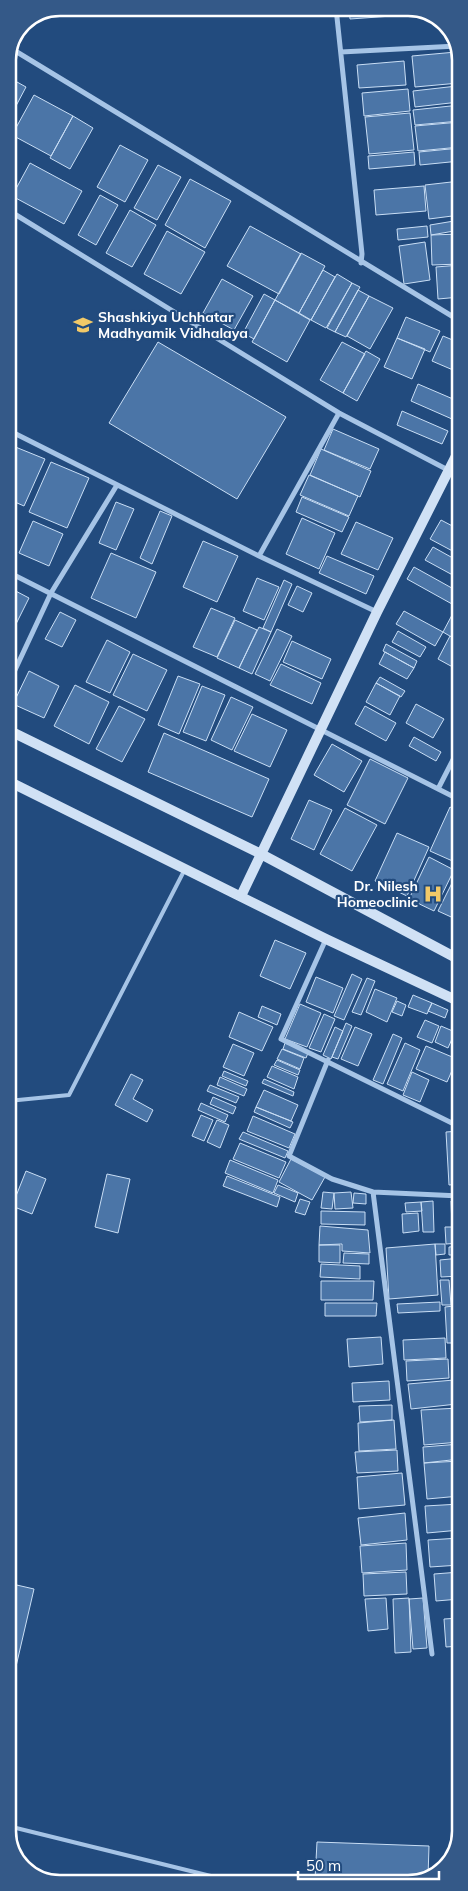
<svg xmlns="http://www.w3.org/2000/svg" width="468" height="1891" font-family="Mulish,sans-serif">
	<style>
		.building { fill: #4b75a7; stroke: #c9def5 }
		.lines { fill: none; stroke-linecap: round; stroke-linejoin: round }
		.lane { stroke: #a6c4e6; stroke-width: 4 }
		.street { stroke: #a6c4e6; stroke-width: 5 }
		.secondary { stroke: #d0e1f5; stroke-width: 10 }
		.labels { text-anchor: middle; stroke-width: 4.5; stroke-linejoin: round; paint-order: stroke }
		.poi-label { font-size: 14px; font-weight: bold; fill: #fff; stroke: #224b7e; text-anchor: start }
		.rim { fill: none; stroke: #fff; stroke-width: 2.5 }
	</style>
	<rect width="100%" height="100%" fill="#224b7e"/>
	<path class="building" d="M349,8H405L406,15L350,19Z
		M405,8H415L427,13L406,15Z
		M456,52L459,83L415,87L412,56Z
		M404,61L406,85L359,88L357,65Z
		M8,77L26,87L8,121Z
		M457,86L459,102L415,107L413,91Z
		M408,89L410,111L364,116L362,93Z
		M34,95L73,116L51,156L12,135Z
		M460,105V121L415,125L413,110Z
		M410,113L414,150L369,154L365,117Z
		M73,116L93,128L70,169L50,158Z
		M460,122V147L418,151L415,126Z
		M120,145L148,160L125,202L97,187Z
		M460,148V161L420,165L419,152Z
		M414,152L415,165L369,169L368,156Z
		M30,163L82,191L64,224L12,196Z
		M158,165L181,177L157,220L134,208Z
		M190,179L231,201L205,248L165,225Z
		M460,181V215L429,219L425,185Z
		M424,186L426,211L376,215L374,190Z
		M100,195L118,205L96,245L78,235Z
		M130,210L156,225L132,267L106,253Z
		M460,220V230L431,235L430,225Z
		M250,226L301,254L279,294L227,266Z
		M427,226L428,237L398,240L397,229Z
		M167,231L205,252L181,294L144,274Z
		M460,234V264L432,265L431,235Z
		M425,242L430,280L404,284L399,246Z
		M301,253L325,266L299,313L275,300Z
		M460,265V297L438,299L436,267Z
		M323,270L335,277L311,320L299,313Z
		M337,274L352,283L326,328L311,320Z
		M222,279L253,296L234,330L203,313Z
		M352,283L360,287L335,332L327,328Z
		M358,290L369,296L346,337L335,332Z
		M264,294L275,300L254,339L243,333Z
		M369,296L393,308L370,349L347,336Z
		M275,300L310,320L287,362L252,342Z
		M406,317L440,331L430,352L397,338Z
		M443,336L460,343V373L432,361Z
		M397,338L425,349L412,379L384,367Z
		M158,342L286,417L237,499L109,423Z
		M342,342L365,354L343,393L320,380Z
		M366,351L380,359L357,401L343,393Z
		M418,384L460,402L452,419L411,401Z
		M402,411L448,431L442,444L397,425Z
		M333,429L379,449L370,469L324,450Z
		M13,446L45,459L24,506L8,499V459Z
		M321,449L371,471L360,497L310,475Z
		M51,462L89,478L67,528L29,512Z
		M309,475L358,496L349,516L300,495Z
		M302,497L349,517L342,532L296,512Z
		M116,502L134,509L116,550L99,543Z
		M460,507V519L455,516Z
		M160,511L172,516L152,564L140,558Z
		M302,518L335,533L319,569L286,554Z
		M441,520L460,530V555L430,539Z
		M33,521L63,534L49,566L19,553Z
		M356,522L393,538L378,570L341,554Z
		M203,541L238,556L217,602L183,587Z
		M433,547L460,562V579L425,560Z
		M111,553L156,572L136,618L91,598Z
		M327,556L374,576L366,594L319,573Z
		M414,567L459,592L452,604L407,579Z
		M257,578L279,587L264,620L243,611Z
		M284,580L292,584L271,632L263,628Z
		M297,586L312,593L303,612L288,605Z
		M8,587L29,598L8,640Z
		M211,608L235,618L217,657L193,647Z
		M404,611L443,632L435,646L396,624Z
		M60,612L76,620L62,647L45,639Z
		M452,615L460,620V642L443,632Z
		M235,620L257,630L239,668L217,658Z
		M259,627L271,632L252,674L239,668Z
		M277,629L292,636L270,681L255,674Z
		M398,631L426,647L420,657L392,642Z
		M450,636L460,642V671L438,659Z
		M107,640L130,652L110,693L86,682Z
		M292,641L331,659L322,679L283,662Z
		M386,644L417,661L414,668L383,651Z
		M385,652L414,668L407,679L379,664Z
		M133,654L167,670L147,711L113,695Z
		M281,664L321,683L312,704L270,685Z
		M29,671L59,686L44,718L13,704Z
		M178,676L200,684L179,734L158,725Z
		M380,677L405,691L401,697L376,683Z
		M376,683L400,696L390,715L366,702Z
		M75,685L109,702L89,744L54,726Z
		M202,686L225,695L206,741L183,732Z
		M231,697L253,707L232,750L211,740Z
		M416,704L444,719L433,738L406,723Z
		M119,706L145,719L122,762L96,749Z
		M365,706L396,723L386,741L355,724Z
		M252,714L287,730L270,767L234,751Z
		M164,733L269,779L252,817L148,772Z
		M414,737L441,752L436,761L409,746Z
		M332,744L362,761L344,792L314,775Z
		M370,759L408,778L385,824L347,805Z
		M309,800L332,810L314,850L291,839Z
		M450,807L460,812V856L457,863L430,851Z
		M345,808L377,825L352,871L320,854Z
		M397,833L429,847L407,896L375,881Z
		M429,857L454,870L434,911L409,899Z
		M459,869L460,870V921L438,911Z
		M275,940L306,953L290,989L260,976Z
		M352,974L362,979L344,1020L334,1016Z
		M316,977L343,988L333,1013L306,1002Z
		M367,978L375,981L361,1015L352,1012Z
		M375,989L397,998L387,1022L366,1012Z
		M413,995L432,1003L427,1014L408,1007Z
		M397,1001L406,1005L402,1016L392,1012Z
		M432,1003L448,1010L445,1018L428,1011Z
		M300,1004L321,1013L307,1047L285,1039Z
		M262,1006L281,1014L277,1025L258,1017Z
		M239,1012L273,1027L262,1051L229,1037Z
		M324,1014L335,1019L321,1052L309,1048Z
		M425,1020L439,1026L432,1043L417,1037Z
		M346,1023L352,1026L338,1059L332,1057Z
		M441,1026L455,1032L448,1048L435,1042Z
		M335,1027L343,1031L331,1059L323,1055Z
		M355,1027L372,1034L358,1066L341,1059Z
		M393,1034L402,1038L383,1084L373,1080Z
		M285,1043L308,1053L306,1058L283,1049Z
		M405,1043L420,1050L403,1091L387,1084Z
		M233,1044L254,1053L244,1076L223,1067Z
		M426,1046L457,1059L447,1082L416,1069Z
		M282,1049L304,1058L300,1069L277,1059Z
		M277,1060L300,1070L298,1075L274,1065Z
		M272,1066L298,1077L294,1089L267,1077Z
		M224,1071L248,1081L246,1086L222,1076Z
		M412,1072L429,1080L420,1102L403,1095Z
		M131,1074L143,1080L133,1099L153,1110L147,1122L115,1105Z
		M220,1077L247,1089L244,1096L217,1085Z
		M264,1079L294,1092L293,1096L262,1083Z
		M210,1085L239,1097L236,1103L207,1091Z
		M264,1090L298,1105L291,1121L256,1107Z
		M213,1097L236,1107L233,1114L210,1104Z
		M201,1103L228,1115L225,1122L198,1110Z
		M256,1107L293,1122L290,1128L254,1112Z
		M201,1115L213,1120L204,1141L192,1136Z
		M253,1116L295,1134L289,1148L247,1131Z
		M217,1120L229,1125L220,1148L207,1142Z
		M460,1131V1184L449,1185L446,1132Z
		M243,1132L288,1151L285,1158L239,1139Z
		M240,1143L286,1162L279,1178L233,1159Z
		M291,1159L325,1177L312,1200L279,1182Z
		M230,1160L278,1180L273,1193L225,1173Z
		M26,1171L46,1179L32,1214L12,1206Z
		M107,1174L130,1179L118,1233L95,1227Z
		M227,1176L280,1197L277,1207L223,1186Z
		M278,1185L298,1193L295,1202L274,1193Z
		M323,1192L334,1193L332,1209L321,1208Z
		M351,1192L353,1208L335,1209L334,1193Z
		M354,1193L366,1194V1204L353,1203Z
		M300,1199L310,1202L305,1215L295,1212Z
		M460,1200V1227H452L451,1201Z
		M433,1201L434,1232H423L421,1202Z
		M421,1202L422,1211L406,1212L405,1203Z
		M321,1211L365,1212V1225L321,1224Z
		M418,1213L419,1231L403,1233L402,1214Z
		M320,1226L368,1230L370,1253L342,1251V1244L319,1245Z
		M445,1227H460V1243L446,1244Z
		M435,1244H445V1254L436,1255Z
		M435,1244L438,1295L389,1299L386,1248Z
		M319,1245H340V1263L319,1262Z
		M460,1246V1255H449V1247Z
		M344,1253L369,1254V1264L343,1263Z
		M460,1258V1276L441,1277L440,1260Z
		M321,1264L360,1266V1279L320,1277Z
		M460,1277V1302L454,1303L452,1278Z
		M440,1280H449L451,1305H442Z
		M321,1281H374L373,1300H321Z
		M440,1302V1311L398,1313L397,1304Z
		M325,1303H377L376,1316H325Z
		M454,1306L456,1343H447L445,1307Z
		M457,1306H460V1339H459Z
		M381,1337L383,1364L349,1367L347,1339Z
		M445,1338L446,1358L404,1360L403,1340Z
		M454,1357H460V1376H455Z
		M448,1359L449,1378L407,1381L406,1361Z
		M454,1380L457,1404L411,1409L408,1384Z
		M389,1381L390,1400L353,1402L352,1383Z
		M392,1405V1420L360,1422L359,1406Z
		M459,1408L460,1442L424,1445L421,1410Z
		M394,1420L396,1449L359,1451L358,1423Z
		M460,1444V1459L424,1463L423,1447Z
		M397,1450L398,1471L357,1473L355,1452Z
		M460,1461V1496L427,1499L424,1463Z
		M402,1473L405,1505L359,1509L357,1477Z
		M460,1504V1530L427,1533L425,1506Z
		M405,1513L407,1540L361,1545L358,1518Z
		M460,1538V1565L430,1567L428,1540Z
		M406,1543L407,1570L362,1573L360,1546Z
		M406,1572L407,1594L364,1596L363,1574Z
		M460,1572V1599L436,1601L434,1574Z
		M8,1583L34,1589L8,1701Z
		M386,1598L388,1629L368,1631L365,1599Z
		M409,1598L411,1652L395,1653L393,1599Z
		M423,1598L427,1648L413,1649L409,1599Z
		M460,1618V1646L446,1647L444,1619Z
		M317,1842L429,1846L428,1877L418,1883H295V1878L315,1879Z"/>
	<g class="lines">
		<path class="lane" d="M8,1101L69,1095L185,869
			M8,1826L231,1881L230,1883"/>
		<path class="street" d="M336,8L362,254L361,263
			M12,49L460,321
			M341,52L457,46
			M8,210L339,413L448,470
			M8,430L259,556L377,612
			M259,556L339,413
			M8,572L460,800
			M8,685L51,593L117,485
			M438,789L460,746
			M326,939L281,1039L460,1127
			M328,1060L289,1156L332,1179L373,1192L460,1196
			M373,1192L432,1654"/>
		<path class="secondary" d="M8,730L261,854L460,960
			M8,781L326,939L460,1002
			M241,896L377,612L460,448"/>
	</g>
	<defs>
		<g id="school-bare" transform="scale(1.5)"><path d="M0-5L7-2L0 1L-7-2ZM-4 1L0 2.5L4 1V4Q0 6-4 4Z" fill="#f2c968" stroke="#224b7e" stroke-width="2.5" paint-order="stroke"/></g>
		<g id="hospital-bare" transform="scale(1.5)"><path d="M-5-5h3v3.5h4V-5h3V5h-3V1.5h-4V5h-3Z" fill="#f2c968" stroke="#224b7e" stroke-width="2.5" paint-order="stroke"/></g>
	</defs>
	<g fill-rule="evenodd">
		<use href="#school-bare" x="83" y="325"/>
		<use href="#hospital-bare" x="433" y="894"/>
	</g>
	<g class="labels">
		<g class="poi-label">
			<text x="98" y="322">Shashkiya Uchhatar<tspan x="98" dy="16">Madhyamik Vidhalaya</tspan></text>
			<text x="418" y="891" text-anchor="end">Dr. Nilesh<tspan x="418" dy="16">Homeoclinic</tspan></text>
		</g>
	</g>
	<path d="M0 0H468V1891H0ZM60 16H408A44 44 0 0 1 452 60V1831A44 44 0 0 1 408 1875H60A44 44 0 0 1 16 1831V60A44 44 0 0 1 60 16Z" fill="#345988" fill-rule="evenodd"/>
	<path class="rim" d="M60 16H408A44 44 0 0 1 452 60V1831A44 44 0 0 1 408 1875H60A44 44 0 0 1 16 1831V60A44 44 0 0 1 60 16Z"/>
	<path d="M298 1871v8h141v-8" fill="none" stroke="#ffffff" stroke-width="2.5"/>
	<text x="306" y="1871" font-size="15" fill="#ffffff" stroke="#224b7e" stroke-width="4" paint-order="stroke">50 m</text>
</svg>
